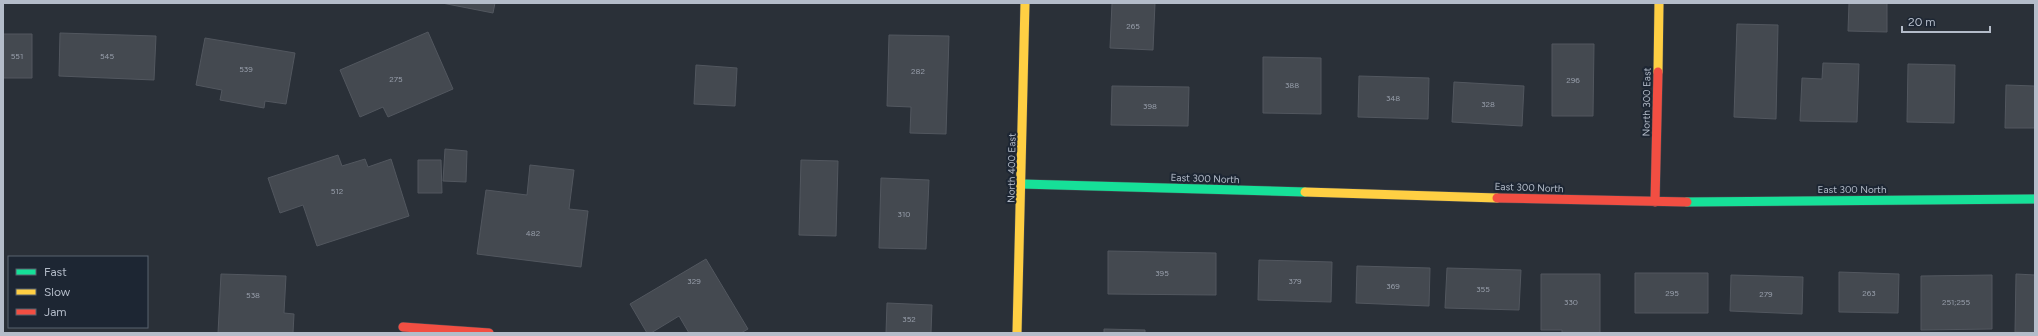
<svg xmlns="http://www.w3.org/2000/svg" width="2038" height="336" font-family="Figtree,sans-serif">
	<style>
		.building { fill: #444950; stroke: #52575f }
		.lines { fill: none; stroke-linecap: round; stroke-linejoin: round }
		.fast-casing { stroke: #484c53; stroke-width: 10 }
		.slow-casing { stroke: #484c53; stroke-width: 10 }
		.jam-casing { stroke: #484c53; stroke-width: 10 }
		.fast { stroke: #16e098; stroke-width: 9 }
		.slow { stroke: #ffcf43; stroke-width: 9 }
		.jam { stroke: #f24e42; stroke-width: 9 }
		.labels { text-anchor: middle; stroke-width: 4; stroke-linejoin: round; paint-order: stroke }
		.number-label { font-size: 8px; fill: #989fab }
		.street-label { font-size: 10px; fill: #b4bcc9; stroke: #1d2633 }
	</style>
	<rect width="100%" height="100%" fill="#2a3038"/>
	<path class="building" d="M442,3H495L493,13Z
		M1112,3H1155L1153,50L1110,48Z
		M1849,3H1887V32L1848,31Z
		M1737,24L1778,25L1776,119L1734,117Z
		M428,32L453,89L388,117L383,107L360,117L340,70Z
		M60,33L156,36L154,80L59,76Z
		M3,34H32V78H3Z
		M889,35L949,36L946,134L910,133L911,107L887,106Z
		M205,38L295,53L286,104L265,101L264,108L220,100L222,90L196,85Z
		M1552,44H1594L1593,116H1552Z
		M1263,57L1321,58V114L1263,113Z
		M1823,63L1859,64L1857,122L1800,121L1802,78L1822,79Z
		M1908,64L1955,65L1954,123L1907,122Z
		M696,65L737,68L735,106L694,104Z
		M1359,76L1429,78L1428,119L1358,117Z
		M1454,82L1524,86L1522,126L1452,122Z
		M2006,85L2035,86V128H2005Z
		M1112,86L1189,87L1188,126L1111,125Z
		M445,149L467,151L466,182L443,181Z
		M338,155L342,166L365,159L368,167L391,159L409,216L317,246L303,205L280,213L268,178Z
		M418,160H441L442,193H418Z
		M801,160L838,161L836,236L799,235Z
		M530,165L574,170L569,209L588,211L581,267L477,254L486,190L527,195Z
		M881,178L929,180L926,249L879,248Z
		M1108,251L1216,253V295L1108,294Z
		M706,259L748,329L741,333H689L679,316L651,333H647L630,304Z
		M1259,260L1332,262L1331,302L1258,300Z
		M1357,266L1430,268L1429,306L1356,303Z
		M1447,268L1521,270L1519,310L1445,308Z
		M1839,272L1899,274L1898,313L1839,312Z
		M1635,273H1708V313H1635Z
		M221,274L286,276L284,313L294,314L293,333H218Z
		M1541,274H1600V333H1562V330H1541Z
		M2016,274L2035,275V333L2015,332Z
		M1731,275L1803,277L1802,314L1730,311Z
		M1992,275V329L1921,330V276Z
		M887,303L932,305L931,333H886Z
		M1104,329L1145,330V333H1104Z"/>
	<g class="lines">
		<g class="fast-casing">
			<path id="fast" d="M1022,184L1305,192
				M1687,202L2035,199"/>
		</g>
		<g class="slow-casing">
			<path id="slow" d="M1658,72L1659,3
				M1305,192L1497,198
				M1017,333L1025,3"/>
		</g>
		<g class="jam-casing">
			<path id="jam" d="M1497,198L1687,202
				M1655,202L1658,72
				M403,327L489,333"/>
		</g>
		<use href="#fast" class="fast"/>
		<use href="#slow" class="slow"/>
		<use href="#jam" class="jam"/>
	</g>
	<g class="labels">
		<g class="number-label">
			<text x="1133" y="29">265</text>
			<text x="17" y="59">551</text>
			<text x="107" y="59">545</text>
			<text x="246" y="72">539</text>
			<text x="918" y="74">282</text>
			<text x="396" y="82">275</text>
			<text x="1573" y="83">296</text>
			<text x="1292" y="88">388</text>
			<text x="1393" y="101">348</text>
			<text x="1488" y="107">328</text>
			<text x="1150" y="109">398</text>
			<text x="337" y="194">512</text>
			<text x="904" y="217">310</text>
			<text x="533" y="236">482</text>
			<text x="1162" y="276">395</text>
			<text x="694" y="284">329</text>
			<text x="1295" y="284">379</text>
			<text x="1393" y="289">369</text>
			<text x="1483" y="292">355</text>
			<text x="1672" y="296">295</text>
			<text x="1869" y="296">263</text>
			<text x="1766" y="297">279</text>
			<text x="253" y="298">538</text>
			<text x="1571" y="305">330</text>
			<text x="1956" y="305">251;255</text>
			<text x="909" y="322">352</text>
		</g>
		<g class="street-label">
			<text transform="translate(1646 102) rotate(-89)" y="4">North 300 East</text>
			<text transform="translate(1011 168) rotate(-89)" y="4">North 400 East</text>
			<text transform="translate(1205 178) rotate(2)" y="4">East 300 North</text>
			<text transform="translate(1529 187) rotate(2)" y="4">East 300 North</text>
			<text x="1852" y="193">East 300 North</text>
		</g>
	</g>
	<rect width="2038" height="336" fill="none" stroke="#b4bcc9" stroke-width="8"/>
	<rect x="8" y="256" width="140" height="72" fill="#1d2633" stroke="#59626f"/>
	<rect x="16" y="269" width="20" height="6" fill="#16e098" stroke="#59626f"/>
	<text x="44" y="276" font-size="12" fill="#b4bcc9">Fast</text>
	<rect x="16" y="289" width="20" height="6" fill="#ffcf43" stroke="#59626f"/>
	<text x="44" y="296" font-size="12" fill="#b4bcc9">Slow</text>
	<rect x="16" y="309" width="20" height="6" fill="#f24e42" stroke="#59626f"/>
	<text x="44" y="316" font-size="12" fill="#b4bcc9">Jam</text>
	<path d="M1902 26v6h88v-6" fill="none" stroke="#b4bcc9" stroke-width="2"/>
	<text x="1908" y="26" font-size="12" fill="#b4bcc9" stroke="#1d2633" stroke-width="3" paint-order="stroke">20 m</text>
</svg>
